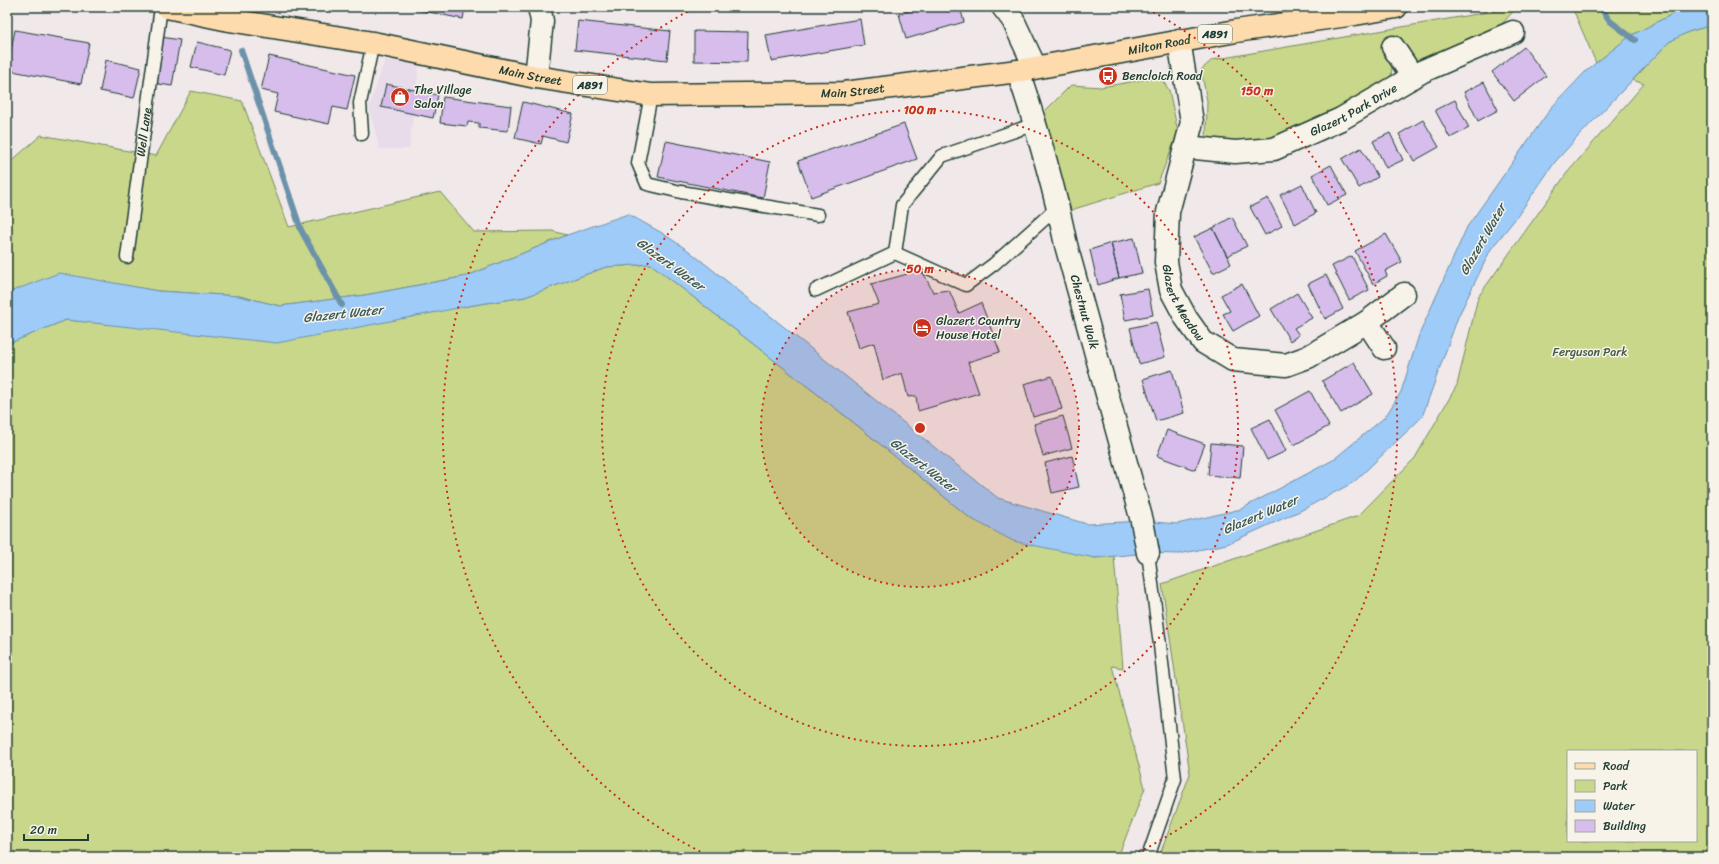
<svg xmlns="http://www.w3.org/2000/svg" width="1719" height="864" font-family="Sriracha,sans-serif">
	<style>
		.built { fill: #e8dbea }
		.green { fill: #c9d78b; stroke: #748a60; fill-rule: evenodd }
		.water { fill: #9fcbf9; stroke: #6c92aa }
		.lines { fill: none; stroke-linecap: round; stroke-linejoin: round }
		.stream { stroke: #6c92aa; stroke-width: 6 }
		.building { fill: #d6bdec; stroke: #1f3d34 }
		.lane-casing { stroke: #1f3d34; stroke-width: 15 }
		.street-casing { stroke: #1f3d34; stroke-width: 25 }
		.primary-casing { stroke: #1f3d34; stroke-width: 25 }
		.lane { stroke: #f7f3e8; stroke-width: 12 }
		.street { stroke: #f7f3e8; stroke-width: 22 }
		.primary { stroke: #fedbac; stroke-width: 22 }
		.ring { fill: none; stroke: #c8321e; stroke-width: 2; stroke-dasharray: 2 4 }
		.labels { text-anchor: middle; stroke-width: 3; stroke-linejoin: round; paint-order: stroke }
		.shield { fill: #f7f3e8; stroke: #60746a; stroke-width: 1 }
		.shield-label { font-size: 11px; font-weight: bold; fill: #1f3d34 }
		.street-label { font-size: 12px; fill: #1f3d34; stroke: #f7f3e8 }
		.poi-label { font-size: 12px; fill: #1f3d34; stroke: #f7f3e8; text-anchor: start }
		.park-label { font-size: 12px; fill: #415c45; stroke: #f7f3e8 }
		.water-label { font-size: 13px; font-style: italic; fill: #39595b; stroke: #f7f3e8 }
		.centre { fill: #c8321e; stroke: #f7f3e8; stroke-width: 2 }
		.ring-label { font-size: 12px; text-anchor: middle; font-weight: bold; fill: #c8321e; stroke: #f7f3e8; stroke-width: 3; stroke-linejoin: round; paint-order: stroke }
	</style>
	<rect width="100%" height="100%" fill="#f0e8e9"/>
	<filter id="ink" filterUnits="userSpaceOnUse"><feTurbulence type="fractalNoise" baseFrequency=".025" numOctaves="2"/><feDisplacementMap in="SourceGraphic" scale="8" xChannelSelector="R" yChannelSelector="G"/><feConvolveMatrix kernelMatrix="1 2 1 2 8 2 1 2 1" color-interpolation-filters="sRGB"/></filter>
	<g filter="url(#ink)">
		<path class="built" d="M385,60L419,65L409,149H380L369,108Z"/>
		<path class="green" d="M1517,7L1501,25L1427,63L1390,59L1392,66L1391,78C1354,99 1315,124 1274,138C1252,145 1228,143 1206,142L1207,101L1201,70L1212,60Z
			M1572,7H1686L1630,36L1596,63Z
			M1712,25V857H1159L1190,774L1162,584L1358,516L1415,458L1457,385L1478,297L1567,173L1644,84L1633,80L1669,42L1688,32ZM1568,751H1696V841H1568Z
			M1160,77L1169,90L1178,132L1158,183L1071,210L1048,132L1045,111L1071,85L1101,87Z
			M191,91L242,101L289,227L440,192L474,232L552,231L567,235L467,276L365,295L280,306L239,296L158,291L110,283L7,294V165L41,135L156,156Z
			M651,264L858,426L970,518L1095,558L1114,556L1123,668L1112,666L1145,788L1118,857H7V349L10,343L66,320L111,324L468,306L525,297L606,267Z"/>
		<path class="water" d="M1686,7H1712V25L1688,32L1669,42L1574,141L1555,162L1516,218L1491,249L1458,317L1422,417L1354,482L1302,510L1227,544L1179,554L1148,553L1095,558L1013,541L970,518L858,426L651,264L606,267L525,297L468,306L277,343L66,320L10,343L7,348V293L59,273L158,291L239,296L280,306L365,295L467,276L567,235L628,214L662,233L689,251L998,498L1087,524L1142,521L1177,524L1241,509L1333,460L1385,417L1401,392L1419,335L1467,227L1551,108L1587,70L1630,36Z"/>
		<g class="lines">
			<path class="stream" d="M1600,7L1610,21L1635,40
				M241,50L301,230L342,305"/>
		</g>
		<path class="building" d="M404,7H465L463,19Z
			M921,7H960L964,22L906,39L899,14Z
			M860,19L864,45L771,61L766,35Z
			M578,21L670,31L667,60L575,50Z
			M15,30L89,43L81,84L7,70Z
			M694,31L748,32L747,62L694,61Z
			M161,37L180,40L172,86L153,83Z
			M197,42L230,50L224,75L191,67Z
			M1524,47L1546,76L1514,101L1492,72Z
			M269,56L355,75L347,110L333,107L329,124L274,112L278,94L261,90Z
			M106,60L141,68L134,98L100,91Z
			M1484,82L1498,110L1478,121L1464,92Z
			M386,84L438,95L433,118L381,107Z
			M443,97L511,106L508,131L479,128V123L468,122L467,126L440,123Z
			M1455,100L1469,128L1450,138L1435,110Z
			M523,102L573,114L566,142L543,136L541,144L515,138Z
			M1423,120L1439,147L1414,161L1399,134Z
			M904,124L917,159L811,197L798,161Z
			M1390,133L1403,160L1386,168L1373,141Z
			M666,141L770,162L763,198L658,177Z
			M1361,148L1378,177L1359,188L1342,159Z
			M1331,165L1347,195L1327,205L1312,175Z
			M1302,184L1316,213L1295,224L1280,195Z
			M1268,198L1282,226L1265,235L1250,207Z
			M1232,217L1247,246L1227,256L1213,228Z
			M1213,228L1231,264L1213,273L1194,237Z
			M1386,234L1402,262L1385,271L1387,276L1373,284L1355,251Z
			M1134,238L1142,273L1119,278L1111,243Z
			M1111,243L1119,278L1098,285L1090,250Z
			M1352,256L1369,290L1349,300L1332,266Z
			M922,270L933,292L949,290L959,313L981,303L1000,352L968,362L979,393L918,411L916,396L908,397L902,373L883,380L874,343L859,348L848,312L879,304L871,284Z
			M1326,275L1343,309L1325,319L1308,284Z
			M1242,284L1259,316L1233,331L1223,314L1230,311L1221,295Z
			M1148,289L1153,315L1125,320L1120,294Z
			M1297,293L1312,318L1294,328L1299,335L1290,341L1271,309Z
			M1156,322L1165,357L1139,364L1130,328Z
			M1354,362L1373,394L1341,413L1322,381Z
			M1172,370L1184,413L1156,421L1143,379Z
			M1052,376L1062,409L1033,417L1024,384Z
			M1310,391L1329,426L1294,445L1275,410Z
			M1063,416L1072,448L1043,456L1034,424Z
			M1270,419L1286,451L1267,460L1251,428Z
			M1167,430L1205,444L1195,470L1157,456Z
			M1211,443L1243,446L1240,478L1208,475Z
			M1072,456L1079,487L1052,493L1045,463Z"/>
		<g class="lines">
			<g class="lane-casing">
				<g id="lane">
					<path d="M651,95L638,163L647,184L681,192L818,215"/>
					<path d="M362,134L360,103L373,43"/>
					<path d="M895,253L902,205L942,156L1035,124"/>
					<path id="s1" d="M127,257L161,7"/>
					<path d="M816,290L895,253L966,285L994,264L1058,207"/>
					<path d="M1148,553L1160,645L1175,779L1148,857"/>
				</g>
			</g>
			<g class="street-casing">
				<g id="street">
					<path d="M1003,7L1013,20L1035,67"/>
					<path id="s2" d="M1179,40L1192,122L1168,212L1166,262L1171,290L1186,318L1203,342L1233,360L1286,365L1308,357L1367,322L1404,294"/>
					<path d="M1393,47L1413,77"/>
					<path id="s3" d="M1018,71C1037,128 1054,186 1066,245L1142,521L1148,553"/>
					<path d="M536,77L542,21L539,7"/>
					<path id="s4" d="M1186,147L1235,152L1274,149L1341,119L1423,71L1513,32"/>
					<path d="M1367,322L1384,348"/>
				</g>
			</g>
			<g class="primary-casing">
				<g id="primary">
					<path id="s5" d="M167,7L229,20L373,43L536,77L651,95L844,93L1018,71L1236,31L1355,14L1396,7"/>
				</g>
			</g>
			<use href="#lane" class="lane"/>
			<use href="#street" class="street"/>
			<use href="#primary" class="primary"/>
		</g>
	</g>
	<circle cx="920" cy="428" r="159" fill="#c8321e" fill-opacity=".12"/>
	<g class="ring">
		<circle cx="920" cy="428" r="159"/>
		<circle cx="920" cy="428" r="318"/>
		<path d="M711 857A477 477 0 0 1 692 9M1148 9A477 477 0 0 1 1129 857"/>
	</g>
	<defs>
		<g id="bus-disc" transform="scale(1)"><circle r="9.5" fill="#c8321e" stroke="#f7f3e8"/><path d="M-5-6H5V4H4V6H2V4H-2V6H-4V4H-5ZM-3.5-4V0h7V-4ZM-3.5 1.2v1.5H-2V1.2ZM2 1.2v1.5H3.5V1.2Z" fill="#fff"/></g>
		<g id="shop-disc" transform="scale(1)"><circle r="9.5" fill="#c8321e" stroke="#f7f3e8"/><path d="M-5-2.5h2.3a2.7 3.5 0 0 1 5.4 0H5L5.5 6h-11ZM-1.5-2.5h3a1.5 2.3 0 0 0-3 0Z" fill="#fff"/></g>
		<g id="hotel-disc" transform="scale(1)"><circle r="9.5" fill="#c8321e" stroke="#f7f3e8"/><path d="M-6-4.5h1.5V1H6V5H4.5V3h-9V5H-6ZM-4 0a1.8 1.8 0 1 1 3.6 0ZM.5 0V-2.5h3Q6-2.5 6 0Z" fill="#fff"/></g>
	</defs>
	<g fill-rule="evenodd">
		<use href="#bus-disc" x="1108" y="76"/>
		<use href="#shop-disc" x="400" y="97"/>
		<use href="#hotel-disc" x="922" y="328"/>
	</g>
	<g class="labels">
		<g class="shield">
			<rect x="1198" y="25" width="34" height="18" rx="3"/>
			<rect x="573" y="76" width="34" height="18" rx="3"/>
		</g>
		<g class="shield-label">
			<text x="1215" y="38">A891</text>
			<text x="590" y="89">A891</text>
		</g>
		<g class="street-label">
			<text dy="4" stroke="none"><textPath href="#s5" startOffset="1004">Milton Road</textPath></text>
			<text dy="4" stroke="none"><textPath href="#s5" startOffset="370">Main Street</textPath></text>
			<text dy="4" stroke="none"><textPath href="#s5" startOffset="694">Main Street</textPath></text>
			<text dy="4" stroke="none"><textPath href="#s4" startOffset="177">Glazert Park Drive</textPath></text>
			<text dy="4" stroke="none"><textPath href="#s1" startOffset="126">Well Lane</textPath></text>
			<text dy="4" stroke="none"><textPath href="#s2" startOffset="271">Glazert Meadow</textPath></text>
			<text dy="4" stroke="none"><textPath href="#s3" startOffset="250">Chestnut Walk</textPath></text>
		</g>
		<g class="poi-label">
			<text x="1122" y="80">Bencloich Road</text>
			<text x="414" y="94">The Village<tspan x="414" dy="14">Salon</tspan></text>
			<text x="936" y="325">Glazert Country<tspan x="936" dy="14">House Hotel</tspan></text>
		</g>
		<g class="park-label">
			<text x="1590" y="356">Ferguson Park</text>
		</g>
		<g class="water-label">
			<text transform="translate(1482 239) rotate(-60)" y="5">Glazert Water</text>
			<text transform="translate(671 264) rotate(36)" y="5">Glazert Water</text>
			<text transform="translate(343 313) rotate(-6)" y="5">Glazert Water</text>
			<text transform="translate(924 465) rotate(38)" y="5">Glazert Water</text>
			<text transform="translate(1260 514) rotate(-23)" y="5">Glazert Water</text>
		</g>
	</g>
	<circle cx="920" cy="428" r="6" class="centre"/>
	<g class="ring-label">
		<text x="1257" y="95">150 m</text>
		<text x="920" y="114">100 m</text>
		<text x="920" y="273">50 m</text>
	</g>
	<rect width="1719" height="864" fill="none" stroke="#f7f3e8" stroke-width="24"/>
	<rect x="12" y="12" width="1695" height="840" fill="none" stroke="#1f3d34" stroke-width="1.5" filter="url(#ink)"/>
	<rect x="1567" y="750" width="130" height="92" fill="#f7f3e8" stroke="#a1aaa0"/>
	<rect x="1575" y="763" width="20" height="6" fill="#fedbac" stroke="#a1aaa0"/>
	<text x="1603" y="770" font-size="12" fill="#1f3d34">Road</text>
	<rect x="1575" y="780" width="20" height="12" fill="#c9d78b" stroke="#a1aaa0"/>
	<text x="1603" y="790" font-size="12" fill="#1f3d34">Park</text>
	<rect x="1575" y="800" width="20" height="12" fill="#9fcbf9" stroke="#a1aaa0"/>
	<text x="1603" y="810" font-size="12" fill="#1f3d34">Water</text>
	<rect x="1575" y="820" width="20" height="12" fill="#d6bdec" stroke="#a1aaa0"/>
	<text x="1603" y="830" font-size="12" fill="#1f3d34">Building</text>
	<path d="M24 834v6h64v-6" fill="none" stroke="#1f3d34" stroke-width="2"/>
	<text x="30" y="834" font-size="12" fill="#1f3d34" stroke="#f7f3e8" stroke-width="3" paint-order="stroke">20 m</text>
</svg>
